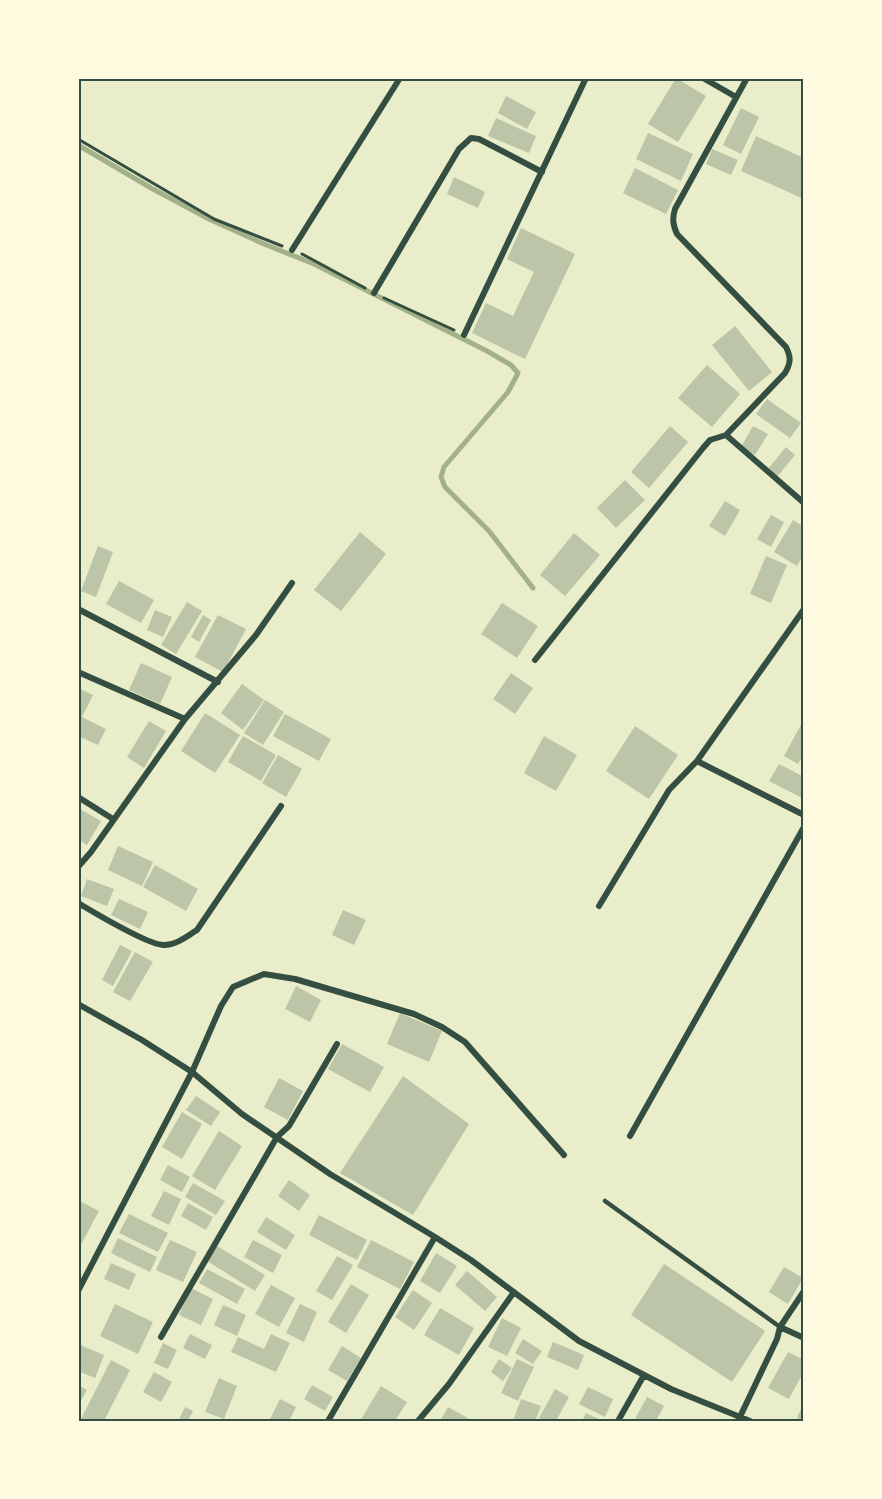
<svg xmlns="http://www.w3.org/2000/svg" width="882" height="1499" font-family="Arial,sans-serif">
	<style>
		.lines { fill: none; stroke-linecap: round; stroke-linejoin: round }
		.stream { stroke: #a3b18a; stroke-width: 5 }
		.building { fill: #bcc5a7 }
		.path { stroke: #344e41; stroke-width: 3 }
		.service { stroke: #344e41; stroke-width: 4.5 }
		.minor { stroke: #344e41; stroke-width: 6 }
		.neatline { fill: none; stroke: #344e41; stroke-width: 2 }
	</style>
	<rect width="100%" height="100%" fill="#e9edc9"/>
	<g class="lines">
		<path class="stream" d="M78,145L151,188L209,219L264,244L314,264L487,351L511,365L518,373L508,392L444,467L441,477L445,487L489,531L533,588"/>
	</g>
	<path class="building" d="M676,78L706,96L678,142L648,124Z
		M506,96L536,112L527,129L498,113Z
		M741,108L759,117L741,154L723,145Z
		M496,118L536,136L529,153L488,136Z
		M648,133L693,154L681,181L636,159Z
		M756,136L804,158V199L741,171Z
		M712,149L738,160L731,175L706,164Z
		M635,168L678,190L666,214L623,193Z
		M454,177L485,192L478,208L447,194Z
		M521,228L575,254L525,359L472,333L486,303L513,316L534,272L507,259Z
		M735,326L772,372L749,391L712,345Z
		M707,365L740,394L712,427L678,398Z
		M767,399L801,423L790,438L756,414Z
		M670,426L688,442L649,488L631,472Z
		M753,426L768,434L755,455L741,447Z
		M786,447L795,455L777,477L768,469Z
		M625,480L645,500L616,528L597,508Z
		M725,501L740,510L725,536L709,526Z
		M771,515L784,522L771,547L757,539Z
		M793,520L804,527V554L797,566L774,552Z
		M360,532L386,554L341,611L314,590Z
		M574,533L600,555L565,596L540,575Z
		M98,546L113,552L96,597L81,591Z
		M766,556L787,565L771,603L750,594Z
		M119,581L154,600L141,623L106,604Z
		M187,602L202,611L176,654L161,645Z
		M502,603L538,626L517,658L481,634Z
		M155,610L172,617L163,637L147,630Z
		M203,615L211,620L199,642L191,637Z
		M218,615L246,629L223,672L195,657Z
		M141,663L172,677L160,704L129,690Z
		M511,673L533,688L515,714L493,699Z
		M242,684L264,700L243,730L221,713Z
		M78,688L93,695L82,717L106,729L98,745L78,736Z
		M265,700L284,712L263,745L244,733Z
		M205,713L240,735L215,773L181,751Z
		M285,714L331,739L319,761L273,736Z
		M804,719V753L798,764L784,756Z
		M149,721L166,731L144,768L127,757Z
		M635,726L678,755L649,799L606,771Z
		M243,736L276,755L261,781L228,762Z
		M544,736L577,755L556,791L524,773Z
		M278,755L302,769L286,797L262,783Z
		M779,764L804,777V799L769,781Z
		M78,808L101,821L87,845L78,839Z
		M118,846L153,862L142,886L108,870Z
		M155,865L198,889L186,911L143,887Z
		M87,879L114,889L107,906L81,896Z
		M119,899L148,912L140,929L111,915Z
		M343,910L366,920L354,945L332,935Z
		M120,945L132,951L113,986L102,980Z
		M135,952L153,962L130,1001L113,992Z
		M296,986L321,1000L310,1022L285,1009Z
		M400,1013L442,1031L429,1062L387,1044Z
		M342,1044L384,1067L370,1092L328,1069Z
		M403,1076L469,1124L413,1215L340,1173Z
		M279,1078L303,1091L288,1120L264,1107Z
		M196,1096L220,1112L211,1126L186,1110Z
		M182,1112L202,1124L182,1159L162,1147Z
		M219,1131L242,1146L215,1190L192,1176Z
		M168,1165L190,1177L182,1192L160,1180Z
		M289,1180L310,1195L299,1211L278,1196Z
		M193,1183L225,1201L216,1215L185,1197Z
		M164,1191L181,1199L169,1225L151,1216Z
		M78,1200L99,1211L78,1250Z
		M188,1203L213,1217L206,1230L181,1216Z
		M129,1214L168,1233L158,1252L119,1233Z
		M319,1215L367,1240L357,1260L309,1235Z
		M266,1217L295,1235L286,1250L257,1232Z
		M118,1238L157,1257L150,1272L111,1253Z
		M170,1240L197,1252L183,1282L156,1270Z
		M253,1240L282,1255L273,1273L244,1257Z
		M371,1240L414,1262L400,1289L357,1267Z
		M217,1246L265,1275L255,1291L207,1261Z
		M436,1253L457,1266L440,1293L420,1281Z
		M337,1256L353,1265L332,1300L316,1291Z
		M111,1263L136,1274L129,1290L104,1279Z
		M664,1264L765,1331L732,1382L631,1315Z
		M784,1267L803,1278L788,1304L769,1292Z
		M207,1269L245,1289L237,1304L199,1283Z
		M467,1271L497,1297L485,1311L455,1285Z
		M351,1284L369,1295L346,1333L328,1322Z
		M271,1285L295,1298L279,1327L255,1314Z
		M191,1288L213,1299L201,1325L179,1315Z
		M413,1290L432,1303L414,1330L395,1317Z
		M115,1304L153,1322L138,1354L100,1336Z
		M300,1304L317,1312L304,1342L286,1333Z
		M223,1305L246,1315L237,1336L214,1325Z
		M440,1308L474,1328L459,1355L424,1335Z
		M502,1318L521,1328L507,1356L488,1347Z
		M190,1334L212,1345L205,1359L183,1348Z
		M271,1334L290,1343L276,1372L231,1352L238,1337L264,1349Z
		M523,1339L542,1351L533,1364L515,1353Z
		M553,1342L584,1355L578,1370L547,1357Z
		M163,1343L177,1350L168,1369L154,1363Z
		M78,1344L104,1355L95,1378L78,1371Z
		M342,1346L361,1358L347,1381L328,1370Z
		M788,1352L804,1360V1371L789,1399L768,1388Z
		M499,1359L512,1368L503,1381L491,1372Z
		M517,1359L534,1367L518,1401L501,1393Z
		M111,1360L130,1370L104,1421H80Z
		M154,1372L172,1382L161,1402L143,1392Z
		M219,1378L237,1386L224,1419L205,1412Z
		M78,1385L87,1390L78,1406Z
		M312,1385L333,1397L325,1411L304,1399Z
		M381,1386L407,1402L395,1421H360Z
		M588,1387L613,1399L605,1417L579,1404Z
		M555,1389L569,1397L556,1421H545L539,1418Z
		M647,1397L664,1406L656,1421H634Z
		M280,1399L296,1407L289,1421H269Z
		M521,1399L541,1406L535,1421H513Z
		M804,1402V1421L797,1418Z
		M185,1407L193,1411L188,1421H178Z
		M448,1407L473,1421H440Z
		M586,1413L603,1421H582Z"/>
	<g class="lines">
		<path class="path" d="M78,139L214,219L282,246
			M302,254L365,288
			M384,298L454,330"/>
		<path class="service" d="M605,1201L780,1327"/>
		<path class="minor" d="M703,78L736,97
			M292,250L400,78
			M374,293L459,149L471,138L479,139L542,172
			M464,335L586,78
			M726,435L804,503
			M78,609L218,682
			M535,660L703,448L710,440L726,435L785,373C791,363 791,357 786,347L677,234C673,225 672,219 675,209L747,78
			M78,672L185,719
			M697,761L804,815
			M78,797L113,819
			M78,867L91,852L185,719L256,635L292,583
			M78,903C95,913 146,944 163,945C175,946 187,936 197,930L281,806
			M599,906L669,790L697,761L804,609
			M78,1004L142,1040L192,1072L242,1114L330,1174L435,1237L471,1260L579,1341L671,1389L750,1421
			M630,1136L804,827
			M78,1291L192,1072L221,1006L233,987L264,974L295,979L414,1014L442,1027L465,1042L564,1155
			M780,1327L804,1338
			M161,1337L277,1137L289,1126L337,1044
			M328,1421L435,1237
			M418,1421L449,1384L514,1292
			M618,1421L644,1375
			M738,1421L777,1339L780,1327L804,1291"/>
	</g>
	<rect width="882" height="1499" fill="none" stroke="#fefae0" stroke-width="159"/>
	<rect x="80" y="80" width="722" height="1340" class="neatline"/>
</svg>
